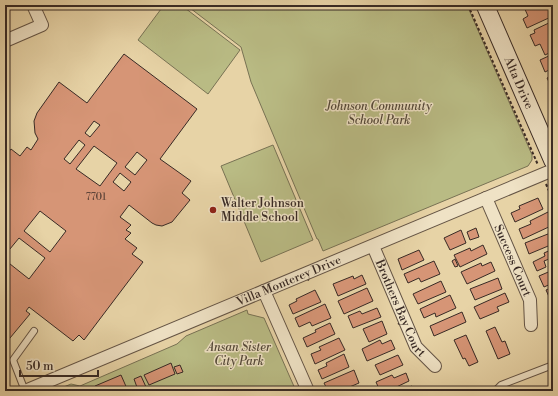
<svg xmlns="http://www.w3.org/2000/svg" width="558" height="396" font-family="'Libre Bodoni',serif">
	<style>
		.green { fill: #b9bb84; stroke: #787254 }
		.building { fill: #d69576; stroke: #382a25; fill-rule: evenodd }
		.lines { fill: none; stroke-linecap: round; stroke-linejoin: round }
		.service-casing { stroke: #645445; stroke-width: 8 }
		.minor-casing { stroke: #645445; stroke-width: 14 }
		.secondary-casing { stroke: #382a25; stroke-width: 19 }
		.path { stroke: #382a25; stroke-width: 2; stroke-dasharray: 3 2; stroke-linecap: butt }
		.service { stroke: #efe2c5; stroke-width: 6 }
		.minor { stroke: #efe2c5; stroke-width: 12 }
		.secondary { stroke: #efe2c5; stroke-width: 17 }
		.poi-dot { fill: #8f2418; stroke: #efe2c5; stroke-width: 1.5 }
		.labels { text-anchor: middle; stroke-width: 3; stroke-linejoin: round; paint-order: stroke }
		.number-label { font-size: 10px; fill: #604539 }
		.street-label { font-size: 12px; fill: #382a25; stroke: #efe2c5 }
		.park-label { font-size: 12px; font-style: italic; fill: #524738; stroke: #efe2c5 }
		.poi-label { font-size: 12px; fill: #382a25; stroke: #efe2c5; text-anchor: start }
	</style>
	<rect width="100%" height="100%" fill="#e7d3a6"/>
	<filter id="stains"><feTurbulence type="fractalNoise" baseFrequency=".005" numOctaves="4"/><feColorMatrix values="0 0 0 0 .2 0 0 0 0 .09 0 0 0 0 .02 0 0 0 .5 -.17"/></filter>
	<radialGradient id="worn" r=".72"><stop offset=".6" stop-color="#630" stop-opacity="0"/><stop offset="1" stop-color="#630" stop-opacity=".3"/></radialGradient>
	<path class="green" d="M164,5H181L240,50L208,94L138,40Z
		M186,5H467L532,155V160L528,166L323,251L318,239H317L251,82L241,47Z
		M273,145L313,240L261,262L221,166Z
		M247,310L248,314L264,318L296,391H54L71,384L80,386L177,344L186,336Z"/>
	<path class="building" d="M523,5H551L553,10V16L527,28L523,19L528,16Z
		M553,21V34H552L553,37V51L545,55L540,44L535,46L530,35L535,33L534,30Z
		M124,54L197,109L160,159L191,181L182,193L190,200L172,222L162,226L156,225L152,223L129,205L120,217L131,225L126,230L131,233L125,239L137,248L132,254L143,262L84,340L79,335L73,341L29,307L26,311L30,314L5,344V260L29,279L45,258L19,238L5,255V157L11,149L20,156L27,147L31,150L38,139L35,133L34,121L37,113L59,82L87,103ZM94,121L100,125L90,137L85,133ZM79,140L85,145L70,164L64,159ZM94,146L117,163L100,186L76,169ZM137,152L147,160L135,175L125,167ZM120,173L131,182L124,191L113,182ZM40,211L66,231L50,252L24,231Z
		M553,54V68L545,72L540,60Z
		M553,75V90L547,78Z
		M538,198L543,209L515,222L511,213L520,209L519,206Z
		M548,212L553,225L523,239L519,229L531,224L530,221Z
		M476,228L479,237L470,240L467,232Z
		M461,230L466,243L450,250L444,238Z
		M553,232V244L529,254L525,243Z
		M483,245L487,254L460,267L454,255L470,248L471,251Z
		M553,249V263L551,264L549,259L544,261L546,267L537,271L533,262L545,256L544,253Z
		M419,250L424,260L402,270L398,259Z
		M455,259L458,266L455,267L452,261Z
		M434,261L440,274L421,282L419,278L408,283L404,274Z
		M491,262L495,271L467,284L461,272L481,263L482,266Z
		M553,270V283L544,287L539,276Z
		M362,275L366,284L338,296L333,284L353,276L354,279Z
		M498,278L502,289L475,300L470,289Z
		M441,281L446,292L418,304L413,294Z
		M553,287V298L550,299L546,290Z
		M367,288L373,301L344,314L338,301Z
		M315,290L321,302L293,314L289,305L297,301L296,299Z
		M505,293L509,302L497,307L499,311L480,319L474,307Z
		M450,295L456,308L436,317L435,313L424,318L420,309Z
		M325,304L331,318L312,326L310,322L299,327L295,318Z
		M377,308L381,317L353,328L348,316L360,311L362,314Z
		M462,312L466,322L434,336L430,326Z
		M382,321L387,334L369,342L363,329Z
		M330,323L335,334L307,347L303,338L316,332L315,330Z
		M495,327L502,342L505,341L510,354L498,359L486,331Z
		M466,335L478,362L469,366L465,358L463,359L454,340Z
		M339,338L345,350L315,364L311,354L321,350L319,347Z
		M380,340L382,344L391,340L395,349L367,361L362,349Z
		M344,354L349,367L322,379L318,370L327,366L326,363Z
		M398,355L403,365L380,375L375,365Z
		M171,363L175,374L149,385L144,375Z
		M180,365L183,372L177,374L174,367Z
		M354,370L359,383L340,391H328L324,383Z
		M406,373L409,381L388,391H380L376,382L392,375L394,378Z
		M121,375L128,391H97L95,386Z
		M141,376L146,387L138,390L134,379Z
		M412,386L414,391H400Z"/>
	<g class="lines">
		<g class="service-casing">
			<path id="service" d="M25,391L13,360L34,331
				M495,391L501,385L553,365"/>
		</g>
		<g class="minor-casing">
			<g id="minor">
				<path d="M5,41L42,25L33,5"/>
				<path id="s1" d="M486,198L530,300L531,325"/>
				<path id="s2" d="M373,246L416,347L435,366"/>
				<path d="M264,291L308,391"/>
				<path id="s3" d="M25,391L553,170"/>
			</g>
		</g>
		<g class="secondary-casing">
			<g id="secondary">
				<path id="s4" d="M485,5L553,161"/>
			</g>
		</g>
		<path class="path" d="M468,5L538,165
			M546,184L553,200"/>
		<use href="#service" class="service"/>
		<use href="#minor" class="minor"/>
		<use href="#secondary" class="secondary"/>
	</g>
	<circle class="poi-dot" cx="213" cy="210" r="4"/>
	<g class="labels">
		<g class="number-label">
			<text x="96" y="200">7701</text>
		</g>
		<g class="street-label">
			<text dy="4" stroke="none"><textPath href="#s4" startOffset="85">Alta Drive</textPath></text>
			<text dy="4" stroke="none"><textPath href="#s1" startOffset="68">Success Court</textPath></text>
			<text dy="4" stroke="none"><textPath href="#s3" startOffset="286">Villa Monterey Drive</textPath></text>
			<text dy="4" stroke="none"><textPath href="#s2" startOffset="68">Brothers Bay Court</textPath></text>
		</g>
		<g class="park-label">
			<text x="379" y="110">Johnson Community<tspan x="379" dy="14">School Park</tspan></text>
			<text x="239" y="351">Ansan Sister<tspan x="239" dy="14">City Park</tspan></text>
		</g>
		<g class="poi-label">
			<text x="221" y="207">Walter Johnson<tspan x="221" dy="14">Middle School</tspan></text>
		</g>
	</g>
	<rect width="558" height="396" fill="none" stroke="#e7d3a6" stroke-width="20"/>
	<rect x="6" y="6" width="546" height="384" fill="none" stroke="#382a25" stroke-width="2"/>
	<rect x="10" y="10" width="538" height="376" fill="none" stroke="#382a25"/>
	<path d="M20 370v6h78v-6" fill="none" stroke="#382a25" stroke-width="2"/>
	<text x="26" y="370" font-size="12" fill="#382a25" stroke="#efe2c5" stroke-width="3" paint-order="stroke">50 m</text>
	<rect width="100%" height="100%" filter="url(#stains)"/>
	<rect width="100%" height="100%" fill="url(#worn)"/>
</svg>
